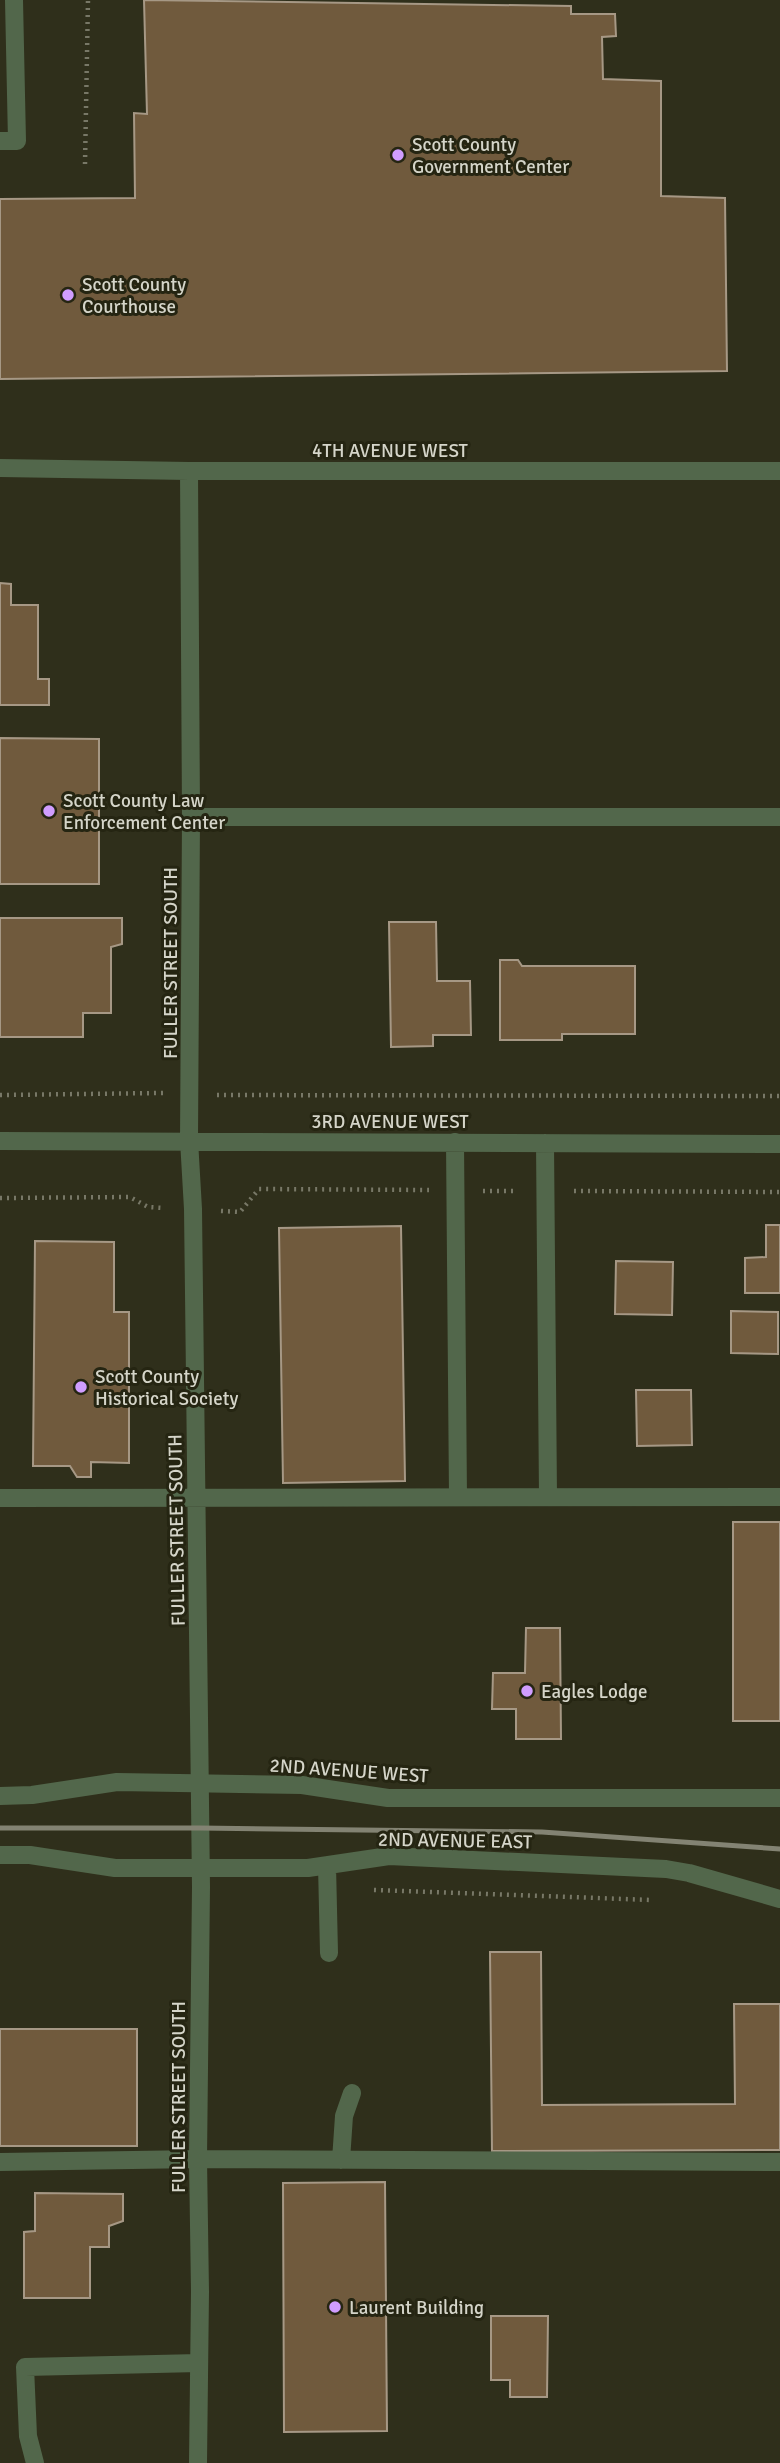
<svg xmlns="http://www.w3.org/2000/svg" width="780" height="2463" font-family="Signika,sans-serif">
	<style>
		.building { fill: #705a3d; stroke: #a69885; stroke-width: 2 }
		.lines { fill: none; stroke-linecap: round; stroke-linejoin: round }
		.path { stroke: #787867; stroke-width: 4.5; stroke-dasharray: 2 5; stroke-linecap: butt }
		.minor { stroke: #52674b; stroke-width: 18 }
		.rail { stroke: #838373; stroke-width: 5 }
		.poi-dot { fill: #d09dff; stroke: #252512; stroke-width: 2.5 }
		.labels { text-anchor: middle; stroke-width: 6; stroke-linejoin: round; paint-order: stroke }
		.poi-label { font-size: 19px; fill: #d5d5c9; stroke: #252512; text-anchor: start }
		.street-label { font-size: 19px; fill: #d5d5c9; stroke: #252512 }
	</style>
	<rect width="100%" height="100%" fill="#2f2f1b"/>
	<path class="building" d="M144,0L571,6V14H615L616,36L602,37L603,79L661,81V196L725,198L727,371L0,379V199L135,198L134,113L147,114Z
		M0,583L11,584V605H38V679H49V705H0Z
		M0,738L99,739V884H0Z
		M0,918H122V944L111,947V1013H83V1037H0Z
		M389,922H436L437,981H470L471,1035H433V1046L391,1047Z
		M500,960H518L522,966H635V1034H562V1040H500Z
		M766,1225H780V1293H745V1258L766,1257Z
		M401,1226L405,1481L283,1483L279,1228Z
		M35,1241L114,1242V1312H129V1463L91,1462V1477H77L70,1466H33Z
		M616,1261L673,1262L672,1315L615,1314Z
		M731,1311L778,1312V1354L731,1353Z
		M636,1390H691L692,1445L637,1446Z
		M733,1522H780V1721H733Z
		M526,1628H560L561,1739H516V1709H492L493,1673H525Z
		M490,1952H541L542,2105L735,2104L734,2004H780V2150L492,2151Z
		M0,2029H137V2146H0Z
		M385,2182L387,2431L284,2432L283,2183Z
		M35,2193L123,2194V2221L109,2226V2247H90V2298H24V2232L35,2231Z
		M491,2316H548L547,2397H510V2380H491Z"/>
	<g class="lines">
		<path class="path" d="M85,164L88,0
			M0,1095L163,1093
			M217,1095L780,1096
			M483,1191H517
			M574,1191L780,1192
			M0,1198L130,1197L148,1207L164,1208
			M221,1211L240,1212L259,1189L429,1190
			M374,1890L652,1900"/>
		<path class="minor" d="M0,141H17L14,0
			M0,468L189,471H780
			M189,471L191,817L189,1140L193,1209L201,1887L198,2159L200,2292L198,2463
			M191,817H780
			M0,1141L780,1144
			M455,1142L458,1497
			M545,1143L548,1497
			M0,1498L780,1497
			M0,1796L32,1795L117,1782L302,1785L388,1798H780
			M0,1855H30L115,1868H308L389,1856L666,1869L689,1873L780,1899
			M327,1865L329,1953
			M341,2160L344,2116L352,2093
			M0,2162L198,2159L780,2162
			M35,2463L28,2436L25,2367L199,2363"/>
		<path class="rail" d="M0,1828H200L542,1832L780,1849"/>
	</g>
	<g class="poi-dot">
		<circle cx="398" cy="155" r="7"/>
		<circle cx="68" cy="295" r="7"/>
		<circle cx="49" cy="811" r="7"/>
		<circle cx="81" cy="1387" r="7"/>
		<circle cx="527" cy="1691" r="7"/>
		<circle cx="335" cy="2307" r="7"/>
	</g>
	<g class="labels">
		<g class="poi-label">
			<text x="412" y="151">Scott County<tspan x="412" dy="22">Government Center</tspan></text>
			<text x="82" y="291">Scott County<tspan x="82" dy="22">Courthouse</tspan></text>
			<text x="63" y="807">Scott County Law<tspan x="63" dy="22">Enforcement Center</tspan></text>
			<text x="95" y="1383">Scott County<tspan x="95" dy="22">Historical Society</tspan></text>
			<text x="541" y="1698">Eagles Lodge</text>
			<text x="349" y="2314">Laurent Building</text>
		</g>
		<g class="street-label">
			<text x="390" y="457">4TH AVENUE WEST</text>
			<text transform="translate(170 963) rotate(-90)" y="7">FULLER STREET SOUTH</text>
			<text x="390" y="1128">3RD AVENUE WEST</text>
			<text transform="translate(176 1530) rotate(-91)" y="7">FULLER STREET SOUTH</text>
			<text transform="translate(349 1770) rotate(4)" y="7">2ND AVENUE WEST</text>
			<text transform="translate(455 1840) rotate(1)" y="7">2ND AVENUE EAST</text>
			<text transform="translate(178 2097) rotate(-90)" y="7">FULLER STREET SOUTH</text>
		</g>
	</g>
</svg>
